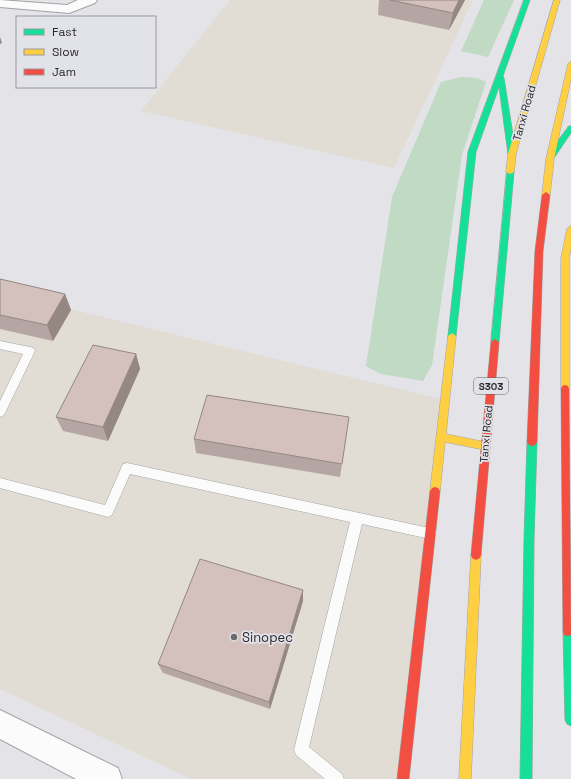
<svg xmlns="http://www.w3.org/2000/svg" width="571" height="779" font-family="'Space Grotesk',sans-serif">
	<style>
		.industrial { fill: #e2ddd4 }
		.green { fill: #c0dac4 }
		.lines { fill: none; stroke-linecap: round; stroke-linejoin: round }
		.lane-casing { stroke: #a3a3a6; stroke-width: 1 }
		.street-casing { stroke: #a3a3a6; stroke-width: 2 }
		.fast-casing { stroke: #a3a3a6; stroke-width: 1 }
		.slow-casing { stroke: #a3a3a6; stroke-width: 1 }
		.jam-casing { stroke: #a3a3a6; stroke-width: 1 }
		.lane { fill: #fbfbfc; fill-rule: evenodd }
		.street { fill: #fbfbfc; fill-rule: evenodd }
		.fast { fill: #16e098; fill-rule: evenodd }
		.slow { fill: #ffcf43; fill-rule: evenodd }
		.jam { fill: #f24e42; fill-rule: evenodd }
		.wall { fill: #b6a6a3 }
		.shaded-wall { fill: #948784 }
		.building { fill: #d4c1bd; stroke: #948784 }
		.poi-dot { fill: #6a6a6e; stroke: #e2e2e9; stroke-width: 1.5 }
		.labels { text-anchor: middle; stroke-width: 3.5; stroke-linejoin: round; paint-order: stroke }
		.shield { fill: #e2e2e9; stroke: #606065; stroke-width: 1 }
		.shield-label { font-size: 10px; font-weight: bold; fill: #29292c }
		.street-label { font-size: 11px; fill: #29292c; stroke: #e2e2e9 }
		.near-poi-label { font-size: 13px; fill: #29292c; stroke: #e2e2e9; text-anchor: start }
	</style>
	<rect width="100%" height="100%" fill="#e3e3e8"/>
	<path class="industrial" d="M230,0H473L394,168L141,111Z
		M0,292L445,400L403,779H191L0,689Z"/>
	<path class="green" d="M484,0H514L488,57L461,51Z
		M461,77L477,78L486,82L462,155L432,365L423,381L381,374L366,366L392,197L441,82Z"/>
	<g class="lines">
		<g class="lane-casing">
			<path id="lane" d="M0,341L30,347L34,348L35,351L4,415L0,417V401L23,354L0,349Z
				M127,463L434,529L436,533L434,537L430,539L362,524L309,747L342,774L344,779H325L296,755L294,750L350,522L130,474L112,515L108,517L0,488V478L105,505L123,464Z"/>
		</g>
		<g class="street-casing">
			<path id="street" d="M0,0L67,5L78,0H97L95,3L69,13L0,7Z
				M0,710L118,768L122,779H76L0,739Z"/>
		</g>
		<g class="fast-casing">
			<path id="fast" d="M524,0H530L503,76L504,78L516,154L512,156L508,154L499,87L476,152L456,336L452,339L448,336L468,152Z
				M569,126H571V133L554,158H548V154Z
				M507,170H513L514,172L499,342L495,345L491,342Z
				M532,438L535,439L537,442L534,540L532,779H520L524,540L527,442L529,439Z
				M568,626L571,627V726L567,724L565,720L563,631L564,627Z"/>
		</g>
		<g class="slow-casing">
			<path id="slow" d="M554,0H560L516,154L514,172L510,174L506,172L508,154Z
				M571,62V79L554,159L550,195L546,198L542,195L546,159L568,64Z
				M571,226V248L569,258V389L568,392H562L561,389V258L567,229Z
				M452,333L456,336L446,434L485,442L488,443L490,446L488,449L485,450L445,442L440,491L438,494L435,495L432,494L430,491L448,336Z
				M476,550L480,552L481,555L471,779H459L471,555L472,552Z"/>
		</g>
		<g class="jam-casing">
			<path id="jam" d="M546,192L550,195L543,251L537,442L535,445L532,446L529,445L527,442L535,251L542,195Z
				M495,339L499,342L481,555L480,558L476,560L472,558L471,555L491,342Z
				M565,385L568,386L569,389L571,635L568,636L564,635L563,631L561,389L562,386Z
				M435,487L438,488L440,491L409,779H397L430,491L432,488Z"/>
		</g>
		<use href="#lane" class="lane"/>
		<use href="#street" class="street"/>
		<use href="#fast" class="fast"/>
		<use href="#slow" class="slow"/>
		<use href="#jam" class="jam"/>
	</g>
	<path class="wall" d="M379,0H465L449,30L378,15Z
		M0,279L65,294L71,310L53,341L0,329Z
		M136,354L140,369L108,441L63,431L56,417Z
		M347,431L340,477L196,453L194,439Z
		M303,590V601L270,709L163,673L158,664Z"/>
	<path class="shaded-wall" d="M459,0H465L449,30L453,13Z
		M0,37L2,43L0,44Z
		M65,294L71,310L53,341L47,325Z
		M136,354L140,369L108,441L103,427Z
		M303,590V601L270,709L269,702Z"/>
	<path class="building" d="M390,0H459L453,13Z
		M0,279L65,294L47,325L0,315Z
		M93,345L136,354L103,427L56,417Z
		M207,395L349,417L342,464L194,439Z
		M200,559L303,590L269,702L158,664Z"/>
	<circle class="poi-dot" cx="234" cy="637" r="4"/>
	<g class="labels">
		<rect class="shield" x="474" y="378" width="34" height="16" rx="3"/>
		<g class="shield-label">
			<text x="491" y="390">S303</text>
		</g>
		<g class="street-label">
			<text transform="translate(524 113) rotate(-74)" y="4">Tanxi Road</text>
			<text transform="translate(486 434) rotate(-85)" y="4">Tanxi Road</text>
		</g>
		<g class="near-poi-label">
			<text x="242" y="642">Sinopec</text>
		</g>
	</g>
	<rect x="16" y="16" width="140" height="72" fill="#e2e2e9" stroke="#98989d"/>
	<rect x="24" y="29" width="20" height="6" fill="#16e098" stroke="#98989d"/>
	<text x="52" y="36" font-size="12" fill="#29292c">Fast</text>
	<rect x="24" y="49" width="20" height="6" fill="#ffcf43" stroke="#98989d"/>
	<text x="52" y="56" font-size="12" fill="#29292c">Slow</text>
	<rect x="24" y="69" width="20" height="6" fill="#f24e42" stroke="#98989d"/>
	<text x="52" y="76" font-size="12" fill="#29292c">Jam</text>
</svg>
